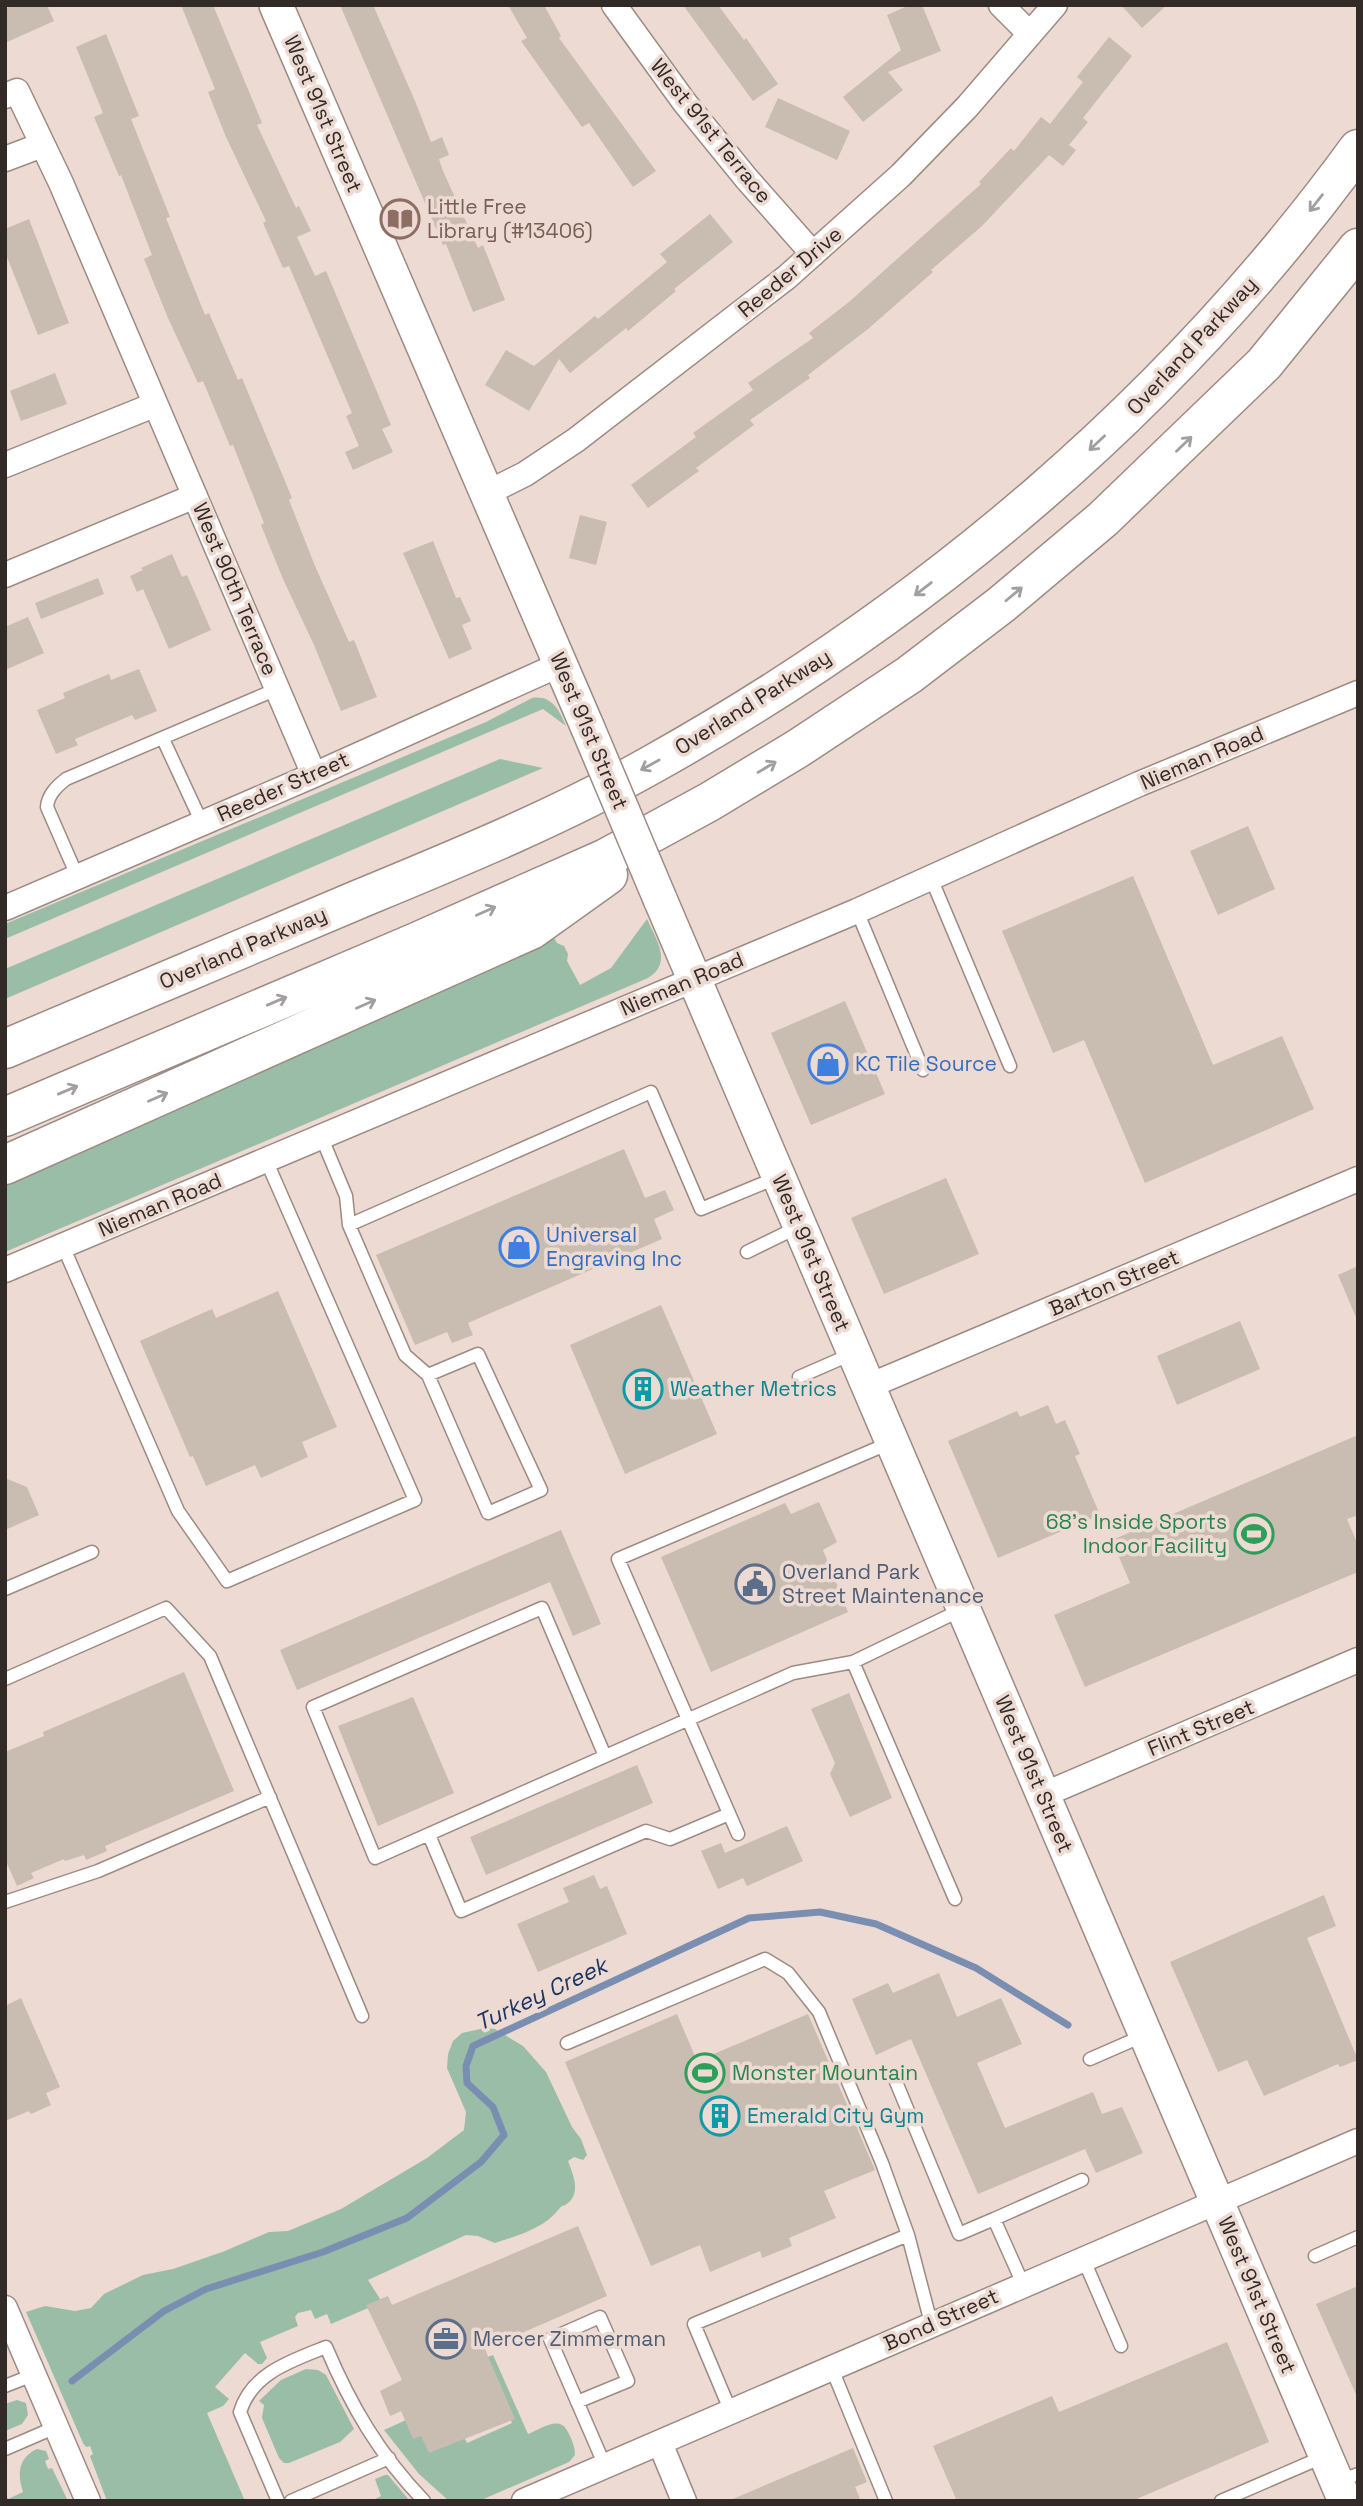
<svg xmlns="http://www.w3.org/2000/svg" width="1363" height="2506" font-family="'Space Grotesk',sans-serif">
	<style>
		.green { fill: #9abda8 }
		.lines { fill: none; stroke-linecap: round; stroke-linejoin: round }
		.stream { stroke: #7a8eb1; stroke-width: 7 }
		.building { fill: #c9bcb0 }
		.lane-casing { stroke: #9c8b84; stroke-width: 15 }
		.street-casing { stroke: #9c8b84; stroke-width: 27 }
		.secondary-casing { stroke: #9c8b84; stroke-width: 36 }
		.highway-casing { stroke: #9c8b84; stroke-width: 41 }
		.lane { stroke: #fff; stroke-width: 12 }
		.street { stroke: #fff; stroke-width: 24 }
		.secondary { stroke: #fff; stroke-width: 33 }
		.highway { stroke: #fff; stroke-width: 38 }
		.secondary-bridge-casing { stroke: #9c8b84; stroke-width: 36; stroke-linecap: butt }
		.secondary-bridge { stroke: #fff; stroke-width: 33 }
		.oneway { stroke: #a29f9e }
		.labels { text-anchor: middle; stroke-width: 7; stroke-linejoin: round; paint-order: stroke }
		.street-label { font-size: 21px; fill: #312a27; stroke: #eddad3 }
		.education-label { font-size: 21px; fill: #785e54; stroke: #eddad3; text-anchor: start }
		.shop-label { font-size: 21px; fill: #366cbe; stroke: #eddad3; text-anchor: start }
		.culture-label { font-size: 21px; fill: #0d838f; stroke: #eddad3; text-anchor: start }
		.leisure-label { font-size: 21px; fill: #27864d; stroke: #eddad3; text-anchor: end }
		.service-label { font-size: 21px; fill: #4e5e75; stroke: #eddad3; text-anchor: start }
		.water-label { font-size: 23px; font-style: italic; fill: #1b3563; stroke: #eddad3 }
	</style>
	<rect width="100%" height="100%" fill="#eddad3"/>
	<path class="green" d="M532,698C552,695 559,710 566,726L543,709L5,939V924L486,722Z
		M500,759L543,768L5,999V969Z
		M647,919C656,939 673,963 648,978L5,1252V1184L553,936L557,943L564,946L568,954L567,961L580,985L611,968Z
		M485,2028L495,2029L523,2046L546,2072L572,2127L581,2139L587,2155L583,2160L574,2157L568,2161C573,2174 581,2192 568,2203C562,2208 564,2203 559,2209C543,2229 519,2235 495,2243L478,2236L466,2235L368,2280L382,2302L331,2324L327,2314L315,2319L311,2310L298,2313L295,2317L298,2326L260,2342L267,2358L262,2364H258L245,2353L215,2387L229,2399L223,2406L207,2413L245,2501H107L90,2456L93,2454L90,2446L86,2447L83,2443L26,2312L45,2306L75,2311L91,2308L104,2294L143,2275L173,2269L225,2251L269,2232L288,2231L341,2209L427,2158L464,2130L466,2112L447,2068L448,2054L453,2041L462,2033Z
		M493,2355L528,2434C541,2429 560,2414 568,2432C572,2440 575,2447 575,2455L569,2462L479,2501H449L419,2474L384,2430L406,2420L422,2434L463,2435L467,2443L512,2423L485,2358Z
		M306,2369L318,2370L326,2375L354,2429L340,2442L289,2463H284L279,2458L262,2418L264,2405L259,2401L281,2380Z
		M17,2400L26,2403L28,2415L22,2424L5,2431V2404Z
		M37,2449L46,2451L49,2459L45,2461L48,2469L52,2468L68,2501H5V2494L8,2499L23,2492C17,2474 18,2458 37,2449Z
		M385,2475H388L410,2501H371L381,2496L375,2479Z"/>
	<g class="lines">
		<path class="stream" d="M72,2381L164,2311L206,2289L323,2252L407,2218L481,2162L504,2135L493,2107L467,2083L466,2066L473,2046L749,1918L820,1912L876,1924L976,1968L1068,2025"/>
	</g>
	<path class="building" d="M13,5H47L54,21L5,43V9Z
		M181,5H213L262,123L257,125L296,208L299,206L311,231L297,237L315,276L326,271L391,425L382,429L393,452L353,470L345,452L359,446L346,416L352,413L289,266L283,268L263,223L266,221L226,137L208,92L215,89Z
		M340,5H373L415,101L431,142L442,137L449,155L439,159L443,171L478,248L483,245L505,300L473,312L446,244L443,245Z
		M508,5H544L561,36L559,38L656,171L633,187L589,123L582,127L521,41L527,38Z
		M683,5H718L744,40L746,38L778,84L753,101Z
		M910,5H922L941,51L888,72L903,90L863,122L843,97L901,50L887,15Z
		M1121,5H1167L1142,28Z
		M106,34L139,116L131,119L170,217L166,218L205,315L209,313L238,380L242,378L292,498L289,500L315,566L349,642L354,640L377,697L341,711L314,645L283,579L261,525L264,523L233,445L230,446L203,381L198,383L168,318L144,259L152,255L121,175L119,176L94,117L103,113L76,47Z
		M1109,37L1132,56L1083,118L1088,122L1069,145L1076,150L1063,166L1049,155L982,226L931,270L933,272L868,329L808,375L810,378L750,420L754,425L696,468L699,471L648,508L631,485L696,437L693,433L753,390L748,383L813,338L809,333L849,302L981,184L979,182L1011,148L1014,151L1041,117L1050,124L1083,82L1077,77Z
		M778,98L850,131L837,160L765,127Z
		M710,214L733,242L674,289L676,291L628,331L626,328L570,373L559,359L529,411L485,385L506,350L534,366L595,316L598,319L667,262L660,254Z
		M29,219L69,323L38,335L5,252V229Z
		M55,373L67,404L21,421L10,391Z
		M580,515L607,522L596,565L569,558Z
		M433,541L456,598L460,597L471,621L462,625L472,649L449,659L403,553Z
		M172,554L182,577L187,575L211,630L169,649L143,589L137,592L130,576L143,570L141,568Z
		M98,578L104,594L41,619L35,603Z
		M28,617L44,653L5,670V627Z
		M139,669L157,711L135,720L132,715L75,739L78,745L56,754L37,710L65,698L63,693L109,674L111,680Z
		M1248,826L1275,889L1218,915L1190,851Z
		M1133,876L1213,1065L1282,1036L1314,1109L1145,1183L1084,1040L1053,1053L1002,931Z
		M845,1001L885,1094L811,1125L771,1033Z
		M624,1149L645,1198L665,1190L674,1210L654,1219L662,1239L468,1323L473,1335L452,1343L447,1332L415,1345L376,1255Z
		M946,1178L979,1254L884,1294L851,1218Z
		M1358,1266V1322L1338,1275Z
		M278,1291L337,1427L302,1442L308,1457L261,1478L255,1465L206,1486L193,1456L190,1457L140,1341L212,1309L216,1318Z
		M661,1305L717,1434L625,1474L570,1345Z
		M1240,1321L1260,1369L1177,1405L1157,1356Z
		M1048,1405L1056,1424L1065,1420L1080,1454L1075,1456L1100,1515L998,1558L948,1441L1017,1411L1020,1417Z
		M1358,1435V1515L1347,1519L1358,1545V1572L1085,1687L1054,1615L1130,1583L1112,1540Z
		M5,1478L27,1487L39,1515L5,1530Z
		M819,1502L837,1542L823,1550L848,1612L711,1672L661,1557L785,1503L791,1514Z
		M561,1530L601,1624L573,1636L550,1582L297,1690L280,1650Z
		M184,1672L234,1791L105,1846L107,1851L86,1860L84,1855L65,1861L64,1859L31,1873L34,1878L17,1886L5,1859V1752L44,1736L43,1732Z
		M849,1693L892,1798L850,1817L830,1774L835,1763L811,1709Z
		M413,1697L454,1793L378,1826L338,1726Z
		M637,1765L653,1803L486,1875L470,1837Z
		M787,1826L803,1861L747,1886L743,1878L718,1889L701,1851L721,1843L725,1853Z
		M594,1875L600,1889L607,1886L627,1934L538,1972L517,1924L569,1902L563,1888Z
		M1324,1895L1336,1926L1307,1938L1358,2060L1340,2067L1338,2064L1264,2096L1247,2060L1218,2072L1170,1962Z
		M939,1973L957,2017L1001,1998L1022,2044L977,2063L1005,2128L1093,2092L1102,2114L1122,2107L1143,2153L1096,2173L1085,2149L978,2194L911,2039L876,2055L852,1999L888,1983L893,1993Z
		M21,1998L60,2087L46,2093L51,2105L31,2114L29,2111L5,2121V2006Z
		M677,2014L697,2061L808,2014L875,2170L824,2191L836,2218L789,2238L792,2246L762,2258L760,2251L710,2272L700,2245L651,2266L565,2062Z
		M578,2226L607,2296L485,2349L515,2419L429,2453L421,2436L413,2439L401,2411L390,2416L380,2391L402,2380L366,2305L388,2296L392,2305Z
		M1358,2286V2399L1316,2304Z
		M1227,2342L1269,2442L1132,2501H957L933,2446L1052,2396L1059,2412Z
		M853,2448L867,2482L855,2487L861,2501H728Z"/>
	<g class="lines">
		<g class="lane-casing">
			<path id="lane" d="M163,739L202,823
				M78,878L47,807C48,795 56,787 66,779L277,689
				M931,878L1010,1066
				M857,911L923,1070
				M321,1136L346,1196L349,1225L405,1355L428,1375L488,1513L541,1490L478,1354L428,1375
				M349,1225L651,1092L701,1209L776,1178
				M63,1246L178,1511L227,1581L415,1500L266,1160
				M747,1252L800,1226
				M799,1377L854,1353
				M5,1589L92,1552
				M853,1662L955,1899
				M5,1679L166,1608L210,1656L362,2016
				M605,1756L542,1608L313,1707L375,1858L793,1673L853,1662L963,1609
				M738,1834L618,1559L892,1442
				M429,1835L461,1911L646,1831L670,1839L729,1814
				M5,1902L98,1871L270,1797
				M567,2043L765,1959L788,1973L819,2012L882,2163L908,2235
				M1090,2059L1145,2035
				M894,2077L959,2234L994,2219L1023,2284
				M994,2219L1082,2180
				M1315,2256L1358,2237
				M1083,2258L1121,2346
				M832,2369L886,2501
				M5,2386L33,2375
				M577,2402L628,2381L600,2317L550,2339L605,2466
				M731,2412L694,2324L908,2235L931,2323
				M5,2449L56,2427
				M1337,2482L1358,2474
				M278,2501L240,2412C252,2373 291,2361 326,2347C351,2406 379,2454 424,2501
				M291,2501L389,2458
				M1221,2501L1325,2456"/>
		</g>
		<g class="street-casing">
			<path id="street" d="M614,5L685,103L746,178L813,254
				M1001,5L1030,34
				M5,96L17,91L61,183L314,775
				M5,159L42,145
				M5,465L154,405
				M487,493L525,474L576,440L787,277L901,175L967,107L1055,5
				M5,575L195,496
				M5,908L314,775L561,664
				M5,1270L857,911L1139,784L1358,693
				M869,1386L1358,1179
				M1043,1795L1358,1660
				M5,2308L88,2501
				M660,2443L684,2501
				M524,2501L1358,2141"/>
		</g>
		<g class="secondary-casing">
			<path id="secondary" d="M276,5L587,726
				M660,899L1345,2501"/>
		</g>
		<g class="highway-casing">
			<path id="highway" d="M5,1049C122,999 240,950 357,900C456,859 557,818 651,765C927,611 1171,405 1358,149
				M5,1117L414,943L606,858L709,802L797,749L909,675L1002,604L1103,519L1264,364L1358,248
				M5,1165L531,930L608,875"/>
		</g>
		<use href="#lane" class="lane"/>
		<use href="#street" class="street"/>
		<use href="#secondary" class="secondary"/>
		<use href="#highway" class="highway"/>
		<g class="secondary-bridge-casing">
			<path id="secondary-bridge" d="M587,726L660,899"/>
		</g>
		<use href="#secondary-bridge" class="secondary-bridge"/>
	</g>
	<defs><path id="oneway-shaft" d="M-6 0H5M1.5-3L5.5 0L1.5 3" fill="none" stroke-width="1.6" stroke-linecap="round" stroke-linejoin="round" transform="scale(1.75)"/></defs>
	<g class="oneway">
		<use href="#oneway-shaft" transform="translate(1316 203) rotate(128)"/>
		<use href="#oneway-shaft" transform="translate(1097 443) rotate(137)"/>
		<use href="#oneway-shaft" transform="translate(1184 444) rotate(-44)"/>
		<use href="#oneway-shaft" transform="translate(923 589) rotate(142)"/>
		<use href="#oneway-shaft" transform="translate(1014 594) rotate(-40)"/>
		<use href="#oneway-shaft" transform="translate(650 765) rotate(151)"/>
		<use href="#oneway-shaft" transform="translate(767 767) rotate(-31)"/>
		<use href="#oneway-shaft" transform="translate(486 911) rotate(-24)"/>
		<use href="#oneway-shaft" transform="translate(277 1001) rotate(-23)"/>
		<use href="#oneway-shaft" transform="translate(366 1004) rotate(-24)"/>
		<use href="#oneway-shaft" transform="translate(68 1090) rotate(-23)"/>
		<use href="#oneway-shaft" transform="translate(158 1097) rotate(-24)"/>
	</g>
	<defs>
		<g id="library-ring" transform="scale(2.0125)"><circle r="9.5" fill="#eddad3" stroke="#8d6e63" stroke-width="1.5"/><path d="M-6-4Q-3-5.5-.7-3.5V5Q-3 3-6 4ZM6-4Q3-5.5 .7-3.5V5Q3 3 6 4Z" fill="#8d6e63"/></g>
		<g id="shop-ring" transform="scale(2.0125)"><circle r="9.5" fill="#eddad3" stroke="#3f7fe0" stroke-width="1.5"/><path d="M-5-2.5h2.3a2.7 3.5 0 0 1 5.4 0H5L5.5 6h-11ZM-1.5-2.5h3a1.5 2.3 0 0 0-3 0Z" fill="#3f7fe0"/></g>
		<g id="building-ring" transform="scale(2.0125)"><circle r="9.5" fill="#eddad3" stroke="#0f9aa8" stroke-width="1.5"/><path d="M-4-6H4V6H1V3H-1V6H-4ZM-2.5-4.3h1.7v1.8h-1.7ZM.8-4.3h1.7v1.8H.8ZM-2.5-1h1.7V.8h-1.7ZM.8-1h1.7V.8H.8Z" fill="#0f9aa8"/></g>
		<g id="stadium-ring" transform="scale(2.0125)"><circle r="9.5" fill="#eddad3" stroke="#2e9e5b" stroke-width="1.5"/><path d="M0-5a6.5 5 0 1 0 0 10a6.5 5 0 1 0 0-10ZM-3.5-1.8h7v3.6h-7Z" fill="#2e9e5b"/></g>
		<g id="civic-ring" transform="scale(2.0125)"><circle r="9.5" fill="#eddad3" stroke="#5c6f8a" stroke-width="1.5"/><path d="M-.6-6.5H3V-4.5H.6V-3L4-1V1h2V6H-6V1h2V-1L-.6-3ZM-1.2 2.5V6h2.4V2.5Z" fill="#5c6f8a"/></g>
		<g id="office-ring" transform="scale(2.0125)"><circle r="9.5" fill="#eddad3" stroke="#5c6f8a" stroke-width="1.5"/><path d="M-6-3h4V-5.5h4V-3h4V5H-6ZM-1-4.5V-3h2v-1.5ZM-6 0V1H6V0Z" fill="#5c6f8a"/></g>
	</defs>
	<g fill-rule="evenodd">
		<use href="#library-ring" x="400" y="219"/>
		<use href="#shop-ring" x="828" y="1064"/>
		<use href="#shop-ring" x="519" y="1247"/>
		<use href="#building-ring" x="643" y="1389"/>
		<use href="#stadium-ring" x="1254" y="1534"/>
		<use href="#civic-ring" x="755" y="1584"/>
		<use href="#stadium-ring" x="705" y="2073"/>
		<use href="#building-ring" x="720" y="2116"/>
		<use href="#office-ring" x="446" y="2339"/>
	</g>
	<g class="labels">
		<g class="street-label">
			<text transform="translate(323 114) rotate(67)" y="7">West 91st Street</text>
			<text transform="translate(711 131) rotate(51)" y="7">West 91st Terrace</text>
			<text transform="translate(790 272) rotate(-40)" y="7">Reeder Drive</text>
			<text transform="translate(1192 346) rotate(-47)" y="7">Overland Parkway</text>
			<text transform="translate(235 589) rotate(67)" y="7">West 90th Terrace</text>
			<text transform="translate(753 702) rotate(-32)" y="7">Overland Parkway</text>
			<text transform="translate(589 731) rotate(67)" y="7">West 91st Street</text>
			<text transform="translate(1202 758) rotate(-23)" y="7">Nieman Road</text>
			<text transform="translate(283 787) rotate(-24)" y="7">Reeder Street</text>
			<text transform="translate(243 948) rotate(-23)" y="7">Overland Parkway</text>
			<text transform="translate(682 984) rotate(-23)" y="7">Nieman Road</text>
			<text transform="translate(160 1205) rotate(-23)" y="7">Nieman Road</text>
			<text transform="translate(811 1253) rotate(67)" y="7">West 91st Street</text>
			<text transform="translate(1114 1283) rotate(-23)" y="7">Barton Street</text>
			<text transform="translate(1201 1728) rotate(-23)" y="7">Flint Street</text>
			<text transform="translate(1034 1774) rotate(67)" y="7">West 91st Street</text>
			<text transform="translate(1257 2295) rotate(67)" y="7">West 91st Street</text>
			<text transform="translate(941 2320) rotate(-24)" y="7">Bond Street</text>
		</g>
		<g class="education-label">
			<text x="427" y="214">Little Free<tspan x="427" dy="24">Library (#13406)</tspan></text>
		</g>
		<g class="shop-label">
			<text x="855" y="1071">KC Tile Source</text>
			<text x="546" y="1242">Universal<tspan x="546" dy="24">Engraving Inc</tspan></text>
		</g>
		<g class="culture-label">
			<text x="670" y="1396">Weather Metrics</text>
			<text x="747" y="2123">Emerald City Gym</text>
		</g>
		<g class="leisure-label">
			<text x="1227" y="1529">68's Inside Sports<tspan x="1227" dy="24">Indoor Facility</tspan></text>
			<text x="732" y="2080" text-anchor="start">Monster Mountain</text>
		</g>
		<g class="service-label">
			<text x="782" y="1579">Overland Park<tspan x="782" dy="24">Street Maintenance</tspan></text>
			<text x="473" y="2346">Mercer Zimmerman</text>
		</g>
		<g class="water-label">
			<text transform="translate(541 1994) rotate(-25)" y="8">Turkey Creek</text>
		</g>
	</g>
	<rect width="1363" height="2506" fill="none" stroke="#312a27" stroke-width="14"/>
</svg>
